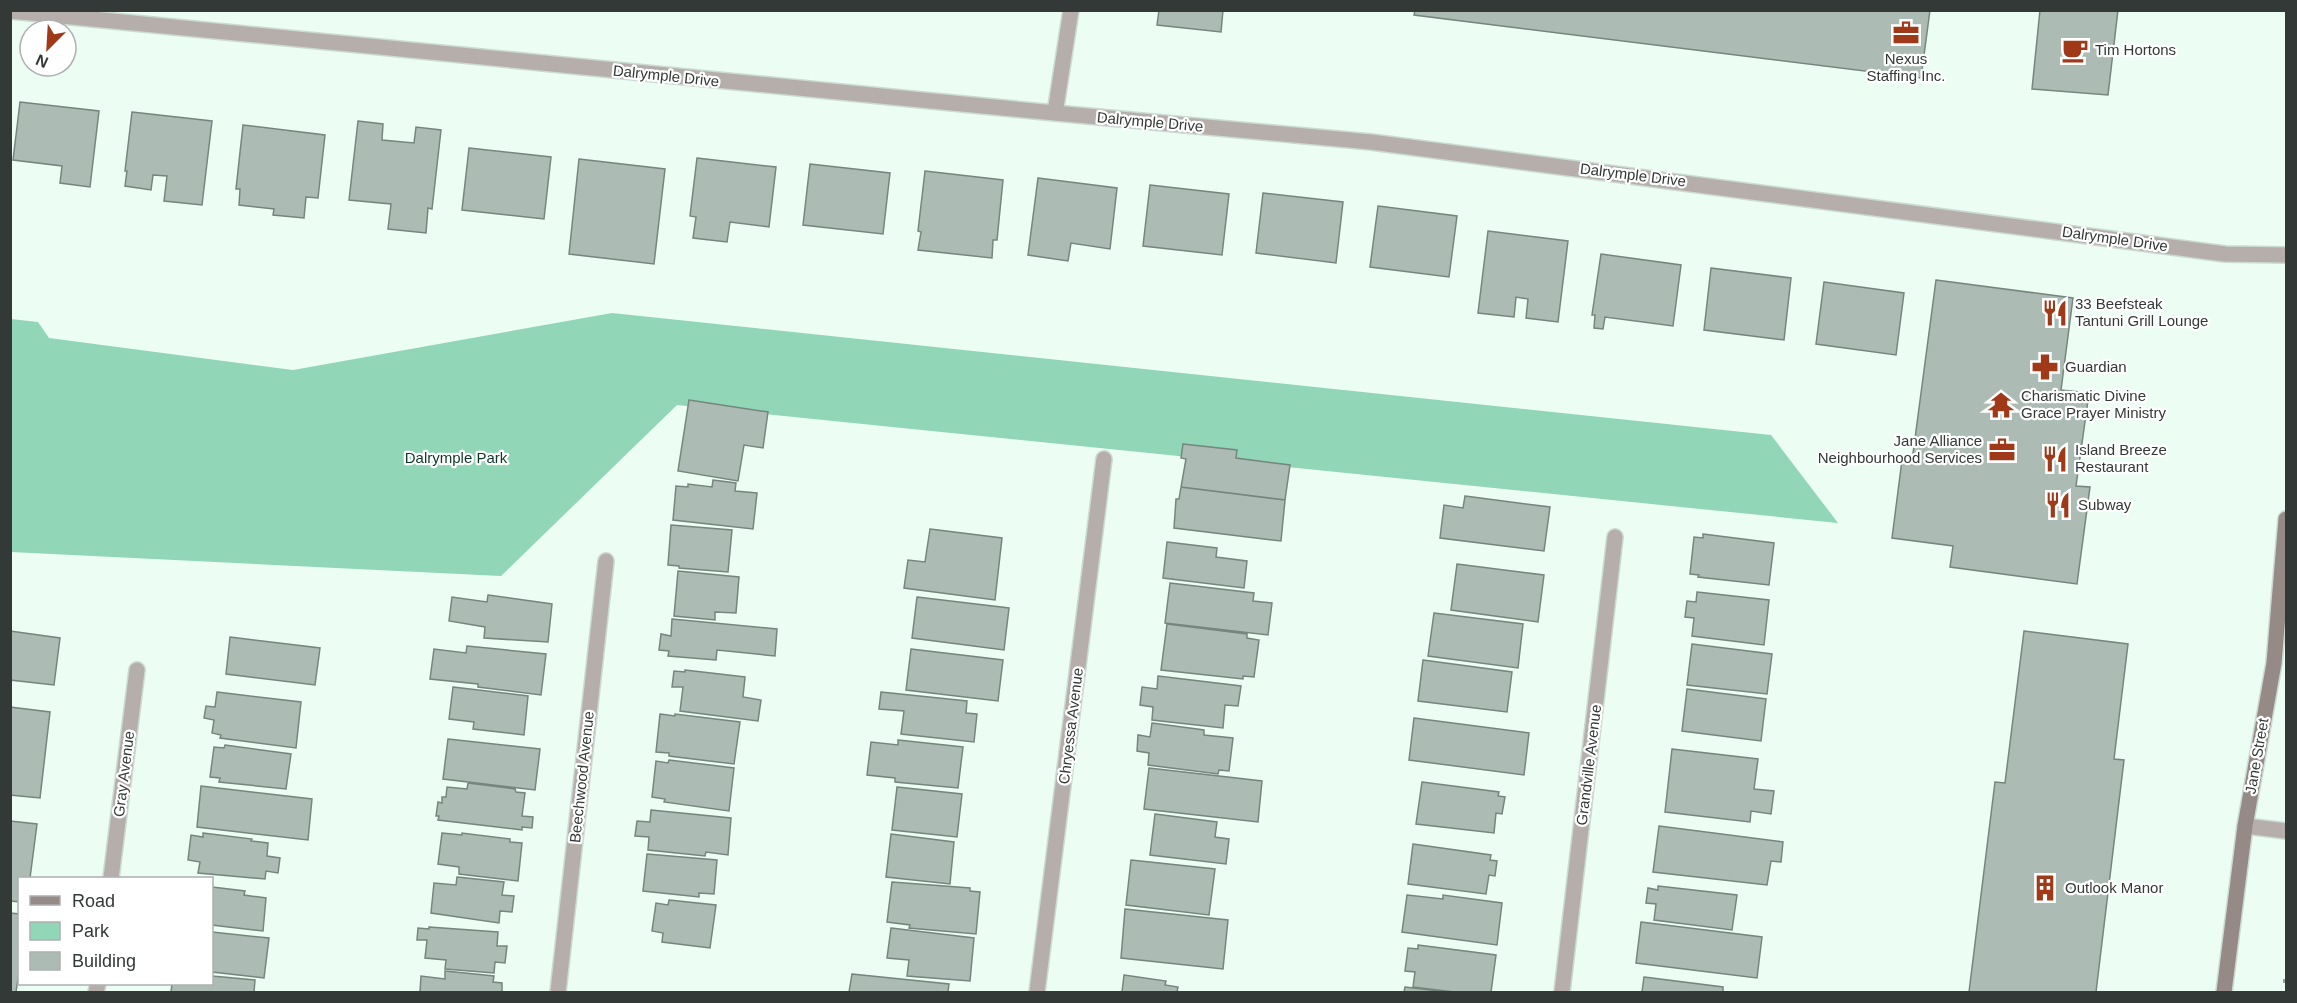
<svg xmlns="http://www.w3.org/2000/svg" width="2297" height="1003" font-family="Arial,sans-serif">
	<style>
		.green { fill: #91d6b6 }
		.building { fill: #acbcb4; stroke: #76867e; stroke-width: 1.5 }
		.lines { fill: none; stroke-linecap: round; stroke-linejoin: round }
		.minor-casing { stroke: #cbdad2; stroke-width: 18 }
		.secondary-casing { stroke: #cbdad2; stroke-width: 18 }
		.path { stroke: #96a19b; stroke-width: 4; stroke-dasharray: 4.5 3; stroke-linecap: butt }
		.minor { stroke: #b6aeab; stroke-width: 15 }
		.secondary { stroke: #958a86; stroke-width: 15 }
		.labels { text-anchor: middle; stroke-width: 4.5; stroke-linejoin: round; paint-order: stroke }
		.poi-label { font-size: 15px; fill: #333936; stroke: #fff; text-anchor: start }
		.street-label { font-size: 15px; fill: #333936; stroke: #fff }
		.park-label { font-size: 15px; fill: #0d3828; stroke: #fff }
	</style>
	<rect width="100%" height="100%" fill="#ecfdf4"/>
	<path class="green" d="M612,313L1771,435L1838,523L677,405L501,576L11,552V319L38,322L49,338L293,370Z"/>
	<path class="building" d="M1159,10H1223L1221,32L1157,25Z
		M1415,10H1930L1921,78L1414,15Z
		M2040,10H2118L2108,95L2032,89Z
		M20,102L99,111L90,187L60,183L62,166L13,160Z
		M132,112L212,121L202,205L164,201L167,176L153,175L151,190L125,186L127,171H125Z
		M358,121L383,124L382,140L414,143L416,127L441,130L432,209L428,208L426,233L388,229L391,204L349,200Z
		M243,125L325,135L318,198L306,197L304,218L273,215L274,209L239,205L240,189H236Z
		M469,148L551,157L544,219L462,210Z
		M697,158L776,167L769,227L730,222L727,242L693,238L696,217L690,216Z
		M579,159L665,169L654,264L569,254Z
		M810,164L890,173L883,234L803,225Z
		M925,171L1003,180L997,240H993L992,258L918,250L921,232L918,231Z
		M1038,178L1117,188L1110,249L1071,243L1068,261L1028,255Z
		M1150,185L1229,194L1222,255L1143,246Z
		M1263,193L1343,202L1336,263L1256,253Z
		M1378,206L1457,216L1449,277L1370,267Z
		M1488,231L1568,241L1558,322L1526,318L1528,299L1516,297L1514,317L1478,313Z
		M1601,254L1681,265L1673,326L1605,317L1603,329L1594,328L1595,315H1592Z
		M1711,268L1791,278L1784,340L1704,330Z
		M1936,280L2073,298L2061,390L2089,393L2076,486L2090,487L2077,584L1950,567L1953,546L1892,538L1902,460L1912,461Z
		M1824,282L1904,293L1896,355L1816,344Z
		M689,400L768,412L763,448L744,445L738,481L678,471Z
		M1183,444L1237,450L1236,458L1290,465L1285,500L1181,487L1186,459L1181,458Z
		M713,480L736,483L735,491L757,493L753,529L673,520L676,486L688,487V484L712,487Z
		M1181,487L1285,500L1281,541L1174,528L1176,499H1179Z
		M1465,496L1550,507L1544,551L1440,538L1444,505L1463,508Z
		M671,525L732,530L728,572L679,568V566L668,565Z
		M930,529L1002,538L995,600L904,588L908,560L925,562Z
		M1703,534L1774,543L1769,585L1698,577L1699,575L1690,574L1694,537L1703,538Z
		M1167,542L1217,548L1216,557L1247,561L1244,588L1163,578Z
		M1457,564L1544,575L1538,622L1451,610Z
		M678,571L739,577L736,613L715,612V620L674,616Z
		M1170,583L1254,593L1253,601L1272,603L1268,635L1165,623Z
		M1697,592L1769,600L1764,645L1692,636L1694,618L1685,617L1687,601L1696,602Z
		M488,595L552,604L548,642L484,638L485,627L449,621L452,597L487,602Z
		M917,597L1009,608L1004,650L912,638Z
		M1434,613L1523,624L1518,668L1428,656Z
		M672,619L777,629L775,656L717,650L716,660L668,656L669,651L659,650L661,634L671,636Z
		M1167,624L1247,634V638L1259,640L1254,677L1243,676V679L1161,670Z
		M10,631L60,638L54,685L10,680Z
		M2024,631L2128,644L2114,759L2124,760L2096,992H1969L1995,782L2005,783Z
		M230,637L320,648L315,685L226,674Z
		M1692,644L1772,654L1767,694L1687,685Z
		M467,646L546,654L541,695L478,687V684L430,679L434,649L466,653Z
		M911,649L1003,660L998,701L906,690Z
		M1423,660L1512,672L1507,712L1418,701Z
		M685,670L745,677L743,697L761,700L758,721L680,711L683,687H672L674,671L685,672Z
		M1158,676L1241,686L1238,706L1225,705L1223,728L1152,720L1153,707L1140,705L1142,687L1157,689Z
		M453,687L528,696L524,735L473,729L474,722L449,719Z
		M1687,689L1766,699L1761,741L1682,731Z
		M217,692L301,702L296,748L220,738L221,735L212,733L214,720L204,718L206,706L215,707Z
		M881,692L967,701L966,713L977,714L974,742L901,734L904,711L879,709Z
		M10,707L50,712L40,798L10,795Z
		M660,714L675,716V714L740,722L734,764L669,756V753L656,752Z
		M1414,718L1529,733L1524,775L1409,760Z
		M1152,723L1204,730V735L1233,738L1229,771L1219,770L1218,774L1148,765L1149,753L1137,751L1138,735L1150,737Z
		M448,739L540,749L535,790L443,779Z
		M898,740L963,747L958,788L895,782V778L867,775L871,742L898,745Z
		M225,745L291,754L286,789L219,782L220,778L210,777L214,747L224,748Z
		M1672,749L1758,759L1754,789L1774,791L1771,814L1751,811L1750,822L1665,812Z
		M669,760L734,768L729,811L664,802L665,799L652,797L656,761L668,763Z
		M1149,768L1262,781L1258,822L1144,809Z
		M1422,782L1499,792L1498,796L1505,797L1502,814L1496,813L1494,833L1416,824Z
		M468,783L515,789L516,792L525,793L522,816L533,817L532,828L522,827V830L438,820L439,816H436L438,802L442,803V797H446L447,787L467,789Z
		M201,786L312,799L308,840L197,827Z
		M897,787L962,794L957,837L892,830Z
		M651,810L731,818L728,855L706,852L705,856L648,850L649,837L635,836L637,821L650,822Z
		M1155,814L1217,822L1215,837L1229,839L1226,864L1150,855Z
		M10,821L37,824L30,878H20V902L10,901Z
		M1659,826L1783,842L1781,862L1771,861L1767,885L1653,872Z
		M203,833L252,839L251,841L268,843L267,856L280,858L278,873L266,871L265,879L198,873L200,862L188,860L191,835L203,837Z
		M442,833L462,835V833L510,839V842L522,843L518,881L459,874V867L438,864Z
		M891,834L954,842L950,884L886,877Z
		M1413,844L1491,855L1490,860L1497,861L1495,876L1489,875L1486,894L1408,884Z
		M647,854L717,860L714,894L699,893V897L643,891Z
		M1131,860L1215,869L1209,915L1126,905Z
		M457,877L504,882L502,895L514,896L512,912L500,911L499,923L431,913L434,883L456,885Z
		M892,882L970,888V891L980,892L976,934L909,928L910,925L887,922Z
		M1658,886L1737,895L1732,930L1654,920L1656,904L1646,903L1648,888L1658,890Z
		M212,887L245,891L244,895L266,898L263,931L212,925Z
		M1407,895L1443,899V895L1502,903L1497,945L1402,932Z
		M669,900L716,905L710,948L662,942L663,933L652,931L656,903L668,905Z
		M1125,909L1228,920L1223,969L1121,958Z
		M10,913L20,914V965L16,992H10Z
		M1641,922L1762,937L1757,978L1636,963Z
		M429,927L498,932L497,946H507L505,963L495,962L494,973L445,969L446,960L425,958L427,940H417L418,928L429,929Z
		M891,928L974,938L970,981L907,976L909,960L887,958Z
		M212,932L269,938L264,978L212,972Z
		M1418,945L1496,955L1491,992H1454L1413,987L1415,972L1405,971L1408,948L1418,949Z
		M445,971L494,976L493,982L502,983V992H420L421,976L445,979Z
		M852,974L949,984L948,992H849Z
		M1124,975L1166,981L1165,985L1178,987L1177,992H1122Z
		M212,976L255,980L254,992H171L172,984H212Z
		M1644,977L1723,987V992H1642Z
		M1405,987L1447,992H1404Z"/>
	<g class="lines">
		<g class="minor-casing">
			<path id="minor" d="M10,11L1055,113L1371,142L2225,254L2286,255
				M1055,113L1071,10
				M2245,826L2286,831
				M111,878L137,670
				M96,992L98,984
				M558,992L606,561
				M1037,992L1104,459
				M1562,992L1615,537"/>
		</g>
		<g class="secondary-casing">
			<path id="secondary" d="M2224,992L2245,826L2274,663L2286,519"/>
		</g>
		<path class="path" d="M2283,981H2286"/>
		<use href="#minor" class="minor"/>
		<use href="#secondary" class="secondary"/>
	</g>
	<defs>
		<g id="office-bare" transform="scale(2.07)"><path d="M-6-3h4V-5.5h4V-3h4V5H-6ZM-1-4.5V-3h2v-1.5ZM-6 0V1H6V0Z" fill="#a03917" stroke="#fff" stroke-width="2.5" paint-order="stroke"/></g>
		<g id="cafe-bare" transform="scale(2.07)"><path d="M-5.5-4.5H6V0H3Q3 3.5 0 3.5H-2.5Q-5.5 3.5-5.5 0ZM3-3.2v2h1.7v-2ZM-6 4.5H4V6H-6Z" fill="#a03917" stroke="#fff" stroke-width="2.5" paint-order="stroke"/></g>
		<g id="restaurant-bare" transform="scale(2.07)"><path d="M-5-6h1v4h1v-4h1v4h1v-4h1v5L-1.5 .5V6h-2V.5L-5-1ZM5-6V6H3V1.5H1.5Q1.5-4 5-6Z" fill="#a03917" stroke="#fff" stroke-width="2.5" paint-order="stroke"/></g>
		<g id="pharmacy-bare" transform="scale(2.07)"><path d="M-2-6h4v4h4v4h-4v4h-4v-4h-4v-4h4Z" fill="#a03917" stroke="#fff" stroke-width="2.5" paint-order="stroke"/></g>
		<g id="temple-bare" transform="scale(2.07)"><path d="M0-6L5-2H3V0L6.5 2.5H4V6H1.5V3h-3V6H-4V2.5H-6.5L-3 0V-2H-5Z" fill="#a03917" stroke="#fff" stroke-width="2.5" paint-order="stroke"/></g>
		<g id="building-bare" transform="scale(2.07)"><path d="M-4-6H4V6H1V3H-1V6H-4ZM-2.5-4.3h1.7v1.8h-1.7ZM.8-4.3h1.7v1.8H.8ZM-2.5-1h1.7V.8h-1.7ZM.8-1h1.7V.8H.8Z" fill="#a03917" stroke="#fff" stroke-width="2.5" paint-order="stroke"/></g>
	</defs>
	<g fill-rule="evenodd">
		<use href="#office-bare" x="1906" y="33"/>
		<use href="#cafe-bare" x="2075" y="50"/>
		<use href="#restaurant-bare" x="2055" y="313"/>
		<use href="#pharmacy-bare" x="2045" y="367"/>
		<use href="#temple-bare" x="2001" y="405"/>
		<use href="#office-bare" x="2002" y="450"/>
		<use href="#restaurant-bare" x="2055" y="459"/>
		<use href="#restaurant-bare" x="2058" y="505"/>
		<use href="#building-bare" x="2045" y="888"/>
	</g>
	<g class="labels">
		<g class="poi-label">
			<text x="2095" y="55">Tim Hortons</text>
			<text x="1906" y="64" text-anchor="middle">Nexus<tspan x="1906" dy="17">Staffing Inc.</tspan></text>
			<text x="2075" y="309">33 Beefsteak<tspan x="2075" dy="17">Tantuni Grill Lounge</tspan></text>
			<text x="2065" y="372">Guardian</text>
			<text x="2021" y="401">Charismatic Divine<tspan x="2021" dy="17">Grace Prayer Ministry</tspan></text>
			<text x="1982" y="446" text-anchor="end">Jane Alliance<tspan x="1982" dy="17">Neighbourhood Services</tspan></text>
			<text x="2075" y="455">Island Breeze<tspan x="2075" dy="17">Restaurant</tspan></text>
			<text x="2078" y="510">Subway</text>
			<text x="2065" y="893">Outlook Manor</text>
		</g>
		<g class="street-label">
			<text transform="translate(666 76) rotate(6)" y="5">Dalrymple Drive</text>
			<text transform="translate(1150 122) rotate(5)" y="5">Dalrymple Drive</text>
			<text transform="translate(1633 175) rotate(7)" y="5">Dalrymple Drive</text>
			<text transform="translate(2115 239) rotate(8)" y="5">Dalrymple Drive</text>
			<text transform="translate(1071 726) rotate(-83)" y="5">Chryessa Avenue</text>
			<text transform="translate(2257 756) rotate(-80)" y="5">Jane Street</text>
			<text transform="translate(1589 765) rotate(-83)" y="5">Grandville Avenue</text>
			<text transform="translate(124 774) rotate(-83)" y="5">Gray Avenue</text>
			<text transform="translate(582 777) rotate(-84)" y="5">Beechwood Avenue</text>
		</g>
		<g class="park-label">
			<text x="456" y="463">Dalrymple Park</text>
		</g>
	</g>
	<rect width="2297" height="1003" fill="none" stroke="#333936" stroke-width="24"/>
	<rect x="18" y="877" width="195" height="108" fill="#ffffff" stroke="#adb0af" stroke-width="1.5"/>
	<rect x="30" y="896" width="30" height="9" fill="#958a86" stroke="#adb0af" stroke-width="1.5"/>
	<text x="72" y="907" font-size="18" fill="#333936">Road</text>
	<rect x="30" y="922" width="30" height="18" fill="#91d6b6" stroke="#adb0af" stroke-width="1.5"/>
	<text x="72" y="937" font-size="18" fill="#333936">Park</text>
	<rect x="30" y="952" width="30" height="18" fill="#acbcb4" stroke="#adb0af" stroke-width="1.5"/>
	<text x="72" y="967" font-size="18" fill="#333936">Building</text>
	<g transform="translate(48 48) rotate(204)"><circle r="28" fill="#ffffff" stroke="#adb0af" stroke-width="1.5"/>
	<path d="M0-4.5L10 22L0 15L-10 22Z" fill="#a03917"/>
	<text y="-9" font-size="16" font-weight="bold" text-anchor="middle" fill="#333936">N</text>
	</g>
</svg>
